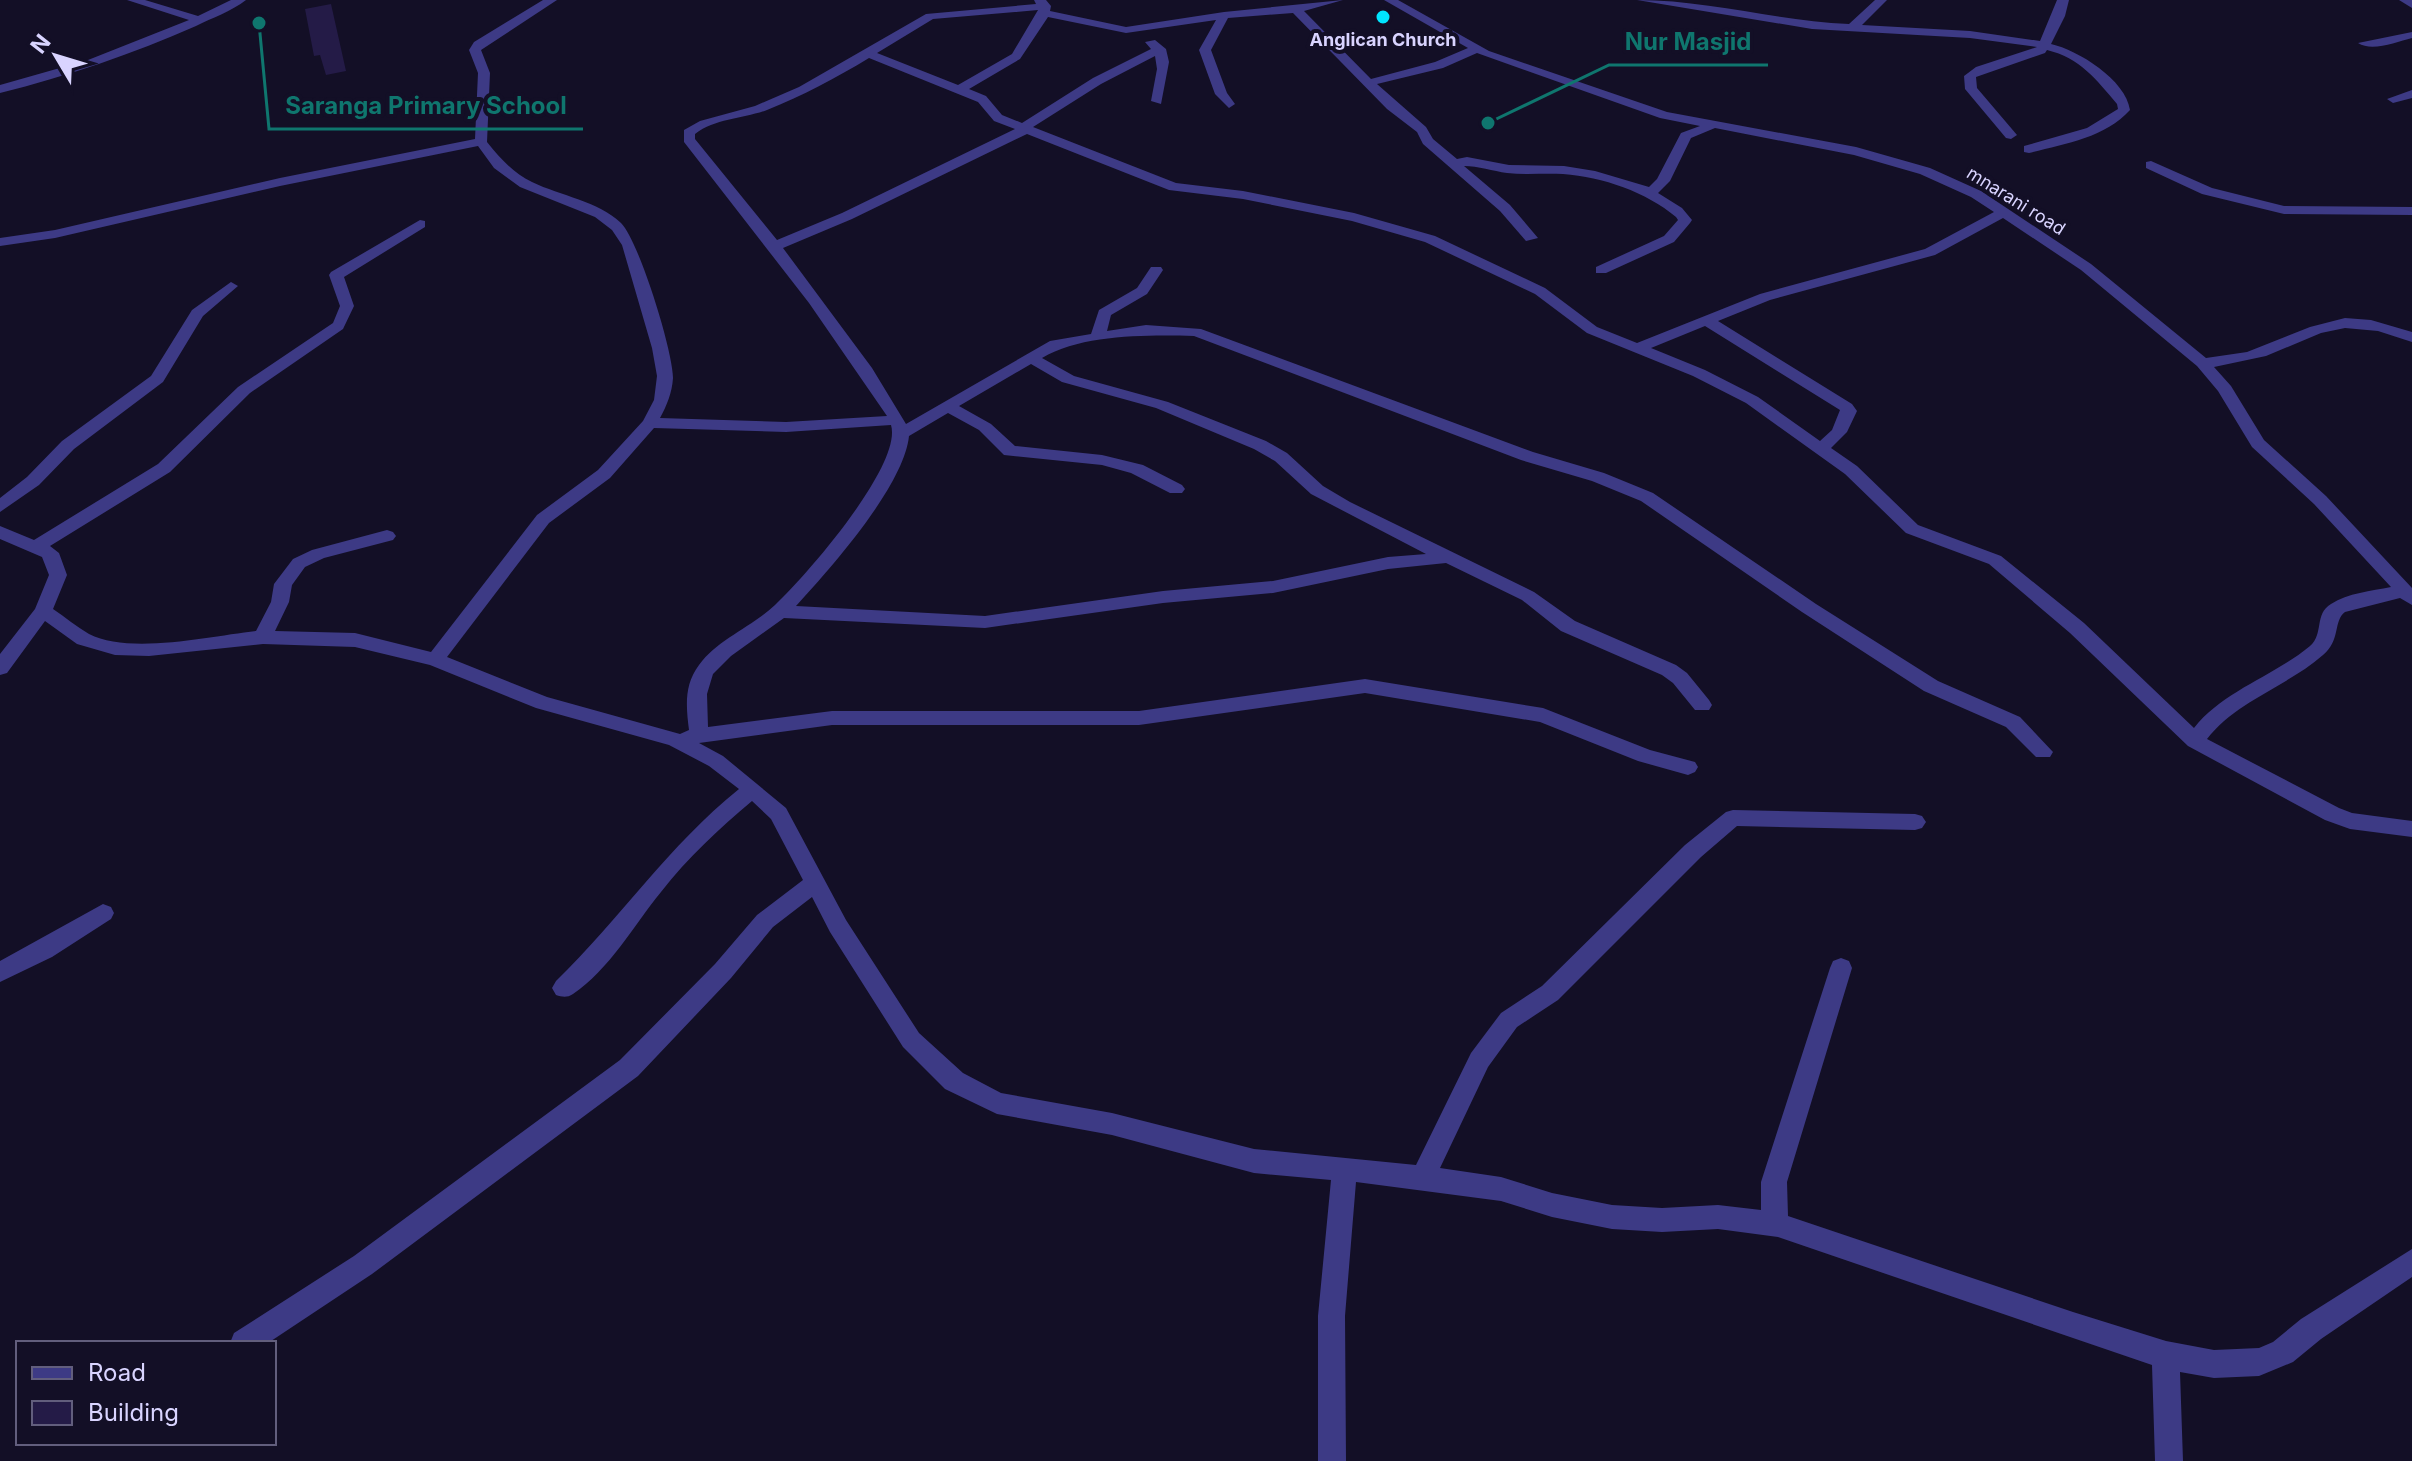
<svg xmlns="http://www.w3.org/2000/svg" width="2412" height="1461" font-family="Inter,sans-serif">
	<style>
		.building { fill: #241b47 }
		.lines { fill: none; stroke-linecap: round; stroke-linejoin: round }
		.street { fill: #3d3a85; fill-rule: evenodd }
		.poi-dot { fill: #00e5ff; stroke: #130f26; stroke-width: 3 }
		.labels { text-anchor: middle; stroke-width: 8; stroke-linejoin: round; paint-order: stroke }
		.far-poi-label { font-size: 18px; font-weight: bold; fill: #d9d4ff; stroke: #130f26 }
		.far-street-label { font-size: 18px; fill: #d9d4ff; stroke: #130f26 }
		.leader { fill: none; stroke: #0f766e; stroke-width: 3 }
		.callout-dot { fill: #0f766e; stroke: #130f26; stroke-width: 3 }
		.callout-label { font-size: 24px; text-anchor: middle; font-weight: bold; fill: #0f766e; stroke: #130f26; stroke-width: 8; stroke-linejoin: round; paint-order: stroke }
	</style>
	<rect width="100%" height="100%" fill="#130f26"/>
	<path class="building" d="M331,4L346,71L326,75L320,55L314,56L305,9Z"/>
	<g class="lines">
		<path class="street" d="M127,0H145L198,16L231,0H246C232,11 212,18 196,26C132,54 68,76 0,93V85L88,60L189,20Z
			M543,0H557L481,50L490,73L487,142C500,158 513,173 532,182C561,196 598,201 621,223C639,241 673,351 673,378C672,393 667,405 660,418L786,422L887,416L809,303L684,142V130L700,121L755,106L799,87L926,14L1036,4L1034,0H1046L1051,6L1050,11L1126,27L1224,12L1343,0L1304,11L1371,79L1435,62L1468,48L1384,0H1398L1489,51L1667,112L1856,147L1930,168L1981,191L2091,264L2206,358L2247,352L2310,327L2345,318L2371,320L2412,332V342L2378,331L2345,328L2321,333L2266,356L2214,367L2231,386L2264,440L2326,496L2412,588V605L2400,598L2345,612C2333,621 2341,640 2323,655C2288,686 2236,701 2207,739L2339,808L2352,813L2412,821V837L2350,829L2325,820L2188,746L2070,633L1989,564L1906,533L1845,474L1746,403L1693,376L1587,333L1535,294L1425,242L1352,221L1243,199L1169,190L1027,134L852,219L783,248L872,368L906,424L1050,341L1091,334L1099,310L1137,288L1151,267H1161L1163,270L1147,294L1111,315L1107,331L1146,325L1201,329L1533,452L1604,473L1653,493L1816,604L1938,681L2020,717L2053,752L2050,757H2036L2006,727L1924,691L1802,612L1641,501L1592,481L1521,460L1194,336C1148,335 1083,334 1042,358L1074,376L1168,402L1266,441L1287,453L1323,486L1350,502L1534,592L1575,621L1676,665L1687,673L1709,700L1712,705L1709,710H1695L1673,683L1662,675L1561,631L1522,600L1446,563L1388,569L1273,593L1163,603L985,628L784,618L731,656L713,674L707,694L708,727L832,711H1139L1365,679L1543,708L1650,750L1695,762L1698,767L1695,772L1688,775L1638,761L1540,722L1365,693L1139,725H832L699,743L723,756L786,808L846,920L919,1033L963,1073L1001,1093L1112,1113L1254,1149L1416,1165L1471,1053L1501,1013L1542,986L1685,845L1726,812L1733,810L1915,814L1922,816L1926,822L1922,828L1915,830L1737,826L1701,857L1558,1000L1517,1027L1488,1067L1440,1168L1501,1177L1552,1193L1612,1205L1662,1208L1718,1205L1761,1210V1182L1830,968L1833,961L1841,958L1849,961L1852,968L1787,1182L1788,1216L2073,1312L2166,1341L2214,1350L2259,1348L2273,1342L2301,1319L2412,1249V1277L2321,1339L2293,1362L2259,1376L2214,1378L2180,1372L2183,1461H2155L2152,1365L1778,1237L1718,1229L1662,1232L1612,1229L1552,1217L1501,1201L1356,1182L1345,1316L1346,1461H1318V1316L1331,1180L1254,1173L1112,1135L997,1114L945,1089L903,1047L830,932L812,897L773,927L731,978L638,1076L372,1274L268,1343H230L234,1333L354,1256L620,1060L715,964L757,915L803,880L771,819L752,801C720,828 687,858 661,892C634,925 609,970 573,994C567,998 562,997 556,995L552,988L556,981C620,919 669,845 739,789L709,766L669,745L536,708L430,665L355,647L263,644L149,656L115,655L77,644L45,621L7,673L0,675V654L35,609L49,575L42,557L0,539V526L34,540L158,464L238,387L333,323L340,306L329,275L331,272L420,220L425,221V227L344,277L354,306L343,329L250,393L170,472L50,546L59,553L67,575L53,609C65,617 77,627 89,634C130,655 211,636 256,631L271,602L274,584L293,559L312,550L387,530L393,532L396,536L393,540L324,558L305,567L292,585L289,602L275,631L355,633L431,652L537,515L598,470L643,421L654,400L657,376L652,348L622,245L612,230L595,217L520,187L494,168L478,146L280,186L55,238L0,246V238L55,230L280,178L475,139L478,73L469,50L474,42ZM1038,10L1012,54L958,85L877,53L933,19ZM1293,13L1387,109L1417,132L1423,144L1500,211L1526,241L1538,238L1510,205L1464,166C1478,166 1493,171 1507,173C1525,175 1544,173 1563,174C1603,177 1646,192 1676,217L1678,220L1664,236L1596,267V273H1606L1674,242L1690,223L1692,220L1682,208L1658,193L1670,181L1691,138L1715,128L1854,155L1920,174L1971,197L1994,212L1925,249L1760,294L1637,343L1597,327L1545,288L1435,236L1354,213L1243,191L1176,183L1033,127L1101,84L1155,56L1157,69L1151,101L1161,104L1169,62L1166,49L1155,40L1145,42L1151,49L1093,78L1022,123L1002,115L986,96L969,89L1020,59L1048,17L1126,33L1216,20L1199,50L1215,94L1229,108L1235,104L1227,93L1211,50L1228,18ZM1477,53L1660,118L1700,126L1681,133L1657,179L1649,187L1595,171L1564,166L1509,165L1467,157L1457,159L1433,139L1426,127L1377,84L1443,68ZM869,58L978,102L994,121L1015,129L842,213L777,240L695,139V134C716,118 743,119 767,110C802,96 836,78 869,58ZM2003,218L2081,270L2197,366L2218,391L2252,447L2314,504L2391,587C2371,591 2348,593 2331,604C2314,614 2324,634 2310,646C2274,676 2223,691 2194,728L2084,623L2001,556L1918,525L1857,466L1831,448L1847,432L1857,411L1852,404L1718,321L1770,300L1935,255ZM1705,326L1840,410L1832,430L1820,441L1758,397L1705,370L1651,348ZM1031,364L1062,382L1156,408L1254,449L1275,461L1311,494L1426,554L1388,557L1273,581L1163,591L985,616L796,606C830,569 904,486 909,436L948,413L979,430L1004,455L1102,465L1131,473L1170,493H1182L1185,489L1182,485L1143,465L1102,455L1015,446L991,424L959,406ZM891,425C903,465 805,577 775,605C752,627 718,639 699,665C684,685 686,706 689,730L680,734L547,697L447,657L549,523L610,478L654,428L786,432Z
			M1637,0C1708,0 1778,21 1849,24L1875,0H1887L1862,25L1970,31L2040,41L2057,0H2069L2065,16L2051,44C2078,50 2126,80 2130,110C2105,138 2064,144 2029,153L2024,152V146L2087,128L2118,109L2117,104C2096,79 2080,58 2047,50L2045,53L1976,77L1977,88L2017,135L2011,139L2006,138L1965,89L1964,76L1976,67L2037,47L1970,38L1812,29Z
			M2399,0H2412V8Z
			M2412,32V38C2396,42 2372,52 2358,43Z
			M2412,90V98L2393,103L2387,99Z
			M2151,161L2212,188L2284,206L2412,207V215L2284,214L2202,194L2146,168V162Z
			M231,282L238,286L203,316L163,382L74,449L39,485L0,512V498L27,477L62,441L151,376L192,310Z
			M103,904L111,907L114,913L111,919L52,957L0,982V961Z"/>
	</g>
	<circle class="poi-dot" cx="1383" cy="17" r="8"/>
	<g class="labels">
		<g class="far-poi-label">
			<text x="1383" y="46">Anglican Church</text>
		</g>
		<g class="far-street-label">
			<text transform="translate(2016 201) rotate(32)" y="6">mnarani road</text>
		</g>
	</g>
	<path class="leader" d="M1488 123L1609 65H1768M259 23L269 129H583"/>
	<g class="callout-dot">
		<circle cx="1488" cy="123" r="8"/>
		<circle cx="259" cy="23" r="8"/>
	</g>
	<g class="callout-label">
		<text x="1688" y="50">Nur Masjid</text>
		<text x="426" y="114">Saranga Primary School</text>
	</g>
	<rect x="16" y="1341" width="260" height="104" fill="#130f26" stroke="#625e7d" stroke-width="2"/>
	<rect x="32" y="1367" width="40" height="12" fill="#3d3a85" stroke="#625e7d" stroke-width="2"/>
	<text x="88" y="1381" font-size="24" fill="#d9d4ff">Road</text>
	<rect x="32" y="1401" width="40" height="24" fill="#241b47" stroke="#625e7d" stroke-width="2"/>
	<text x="88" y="1421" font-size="24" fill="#d9d4ff">Building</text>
	<g transform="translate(56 56) rotate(308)" stroke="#130f26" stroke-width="6" paint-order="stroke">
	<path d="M0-6L14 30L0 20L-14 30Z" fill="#d9d4ff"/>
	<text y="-12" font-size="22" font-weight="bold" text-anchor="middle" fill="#d9d4ff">N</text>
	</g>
</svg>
